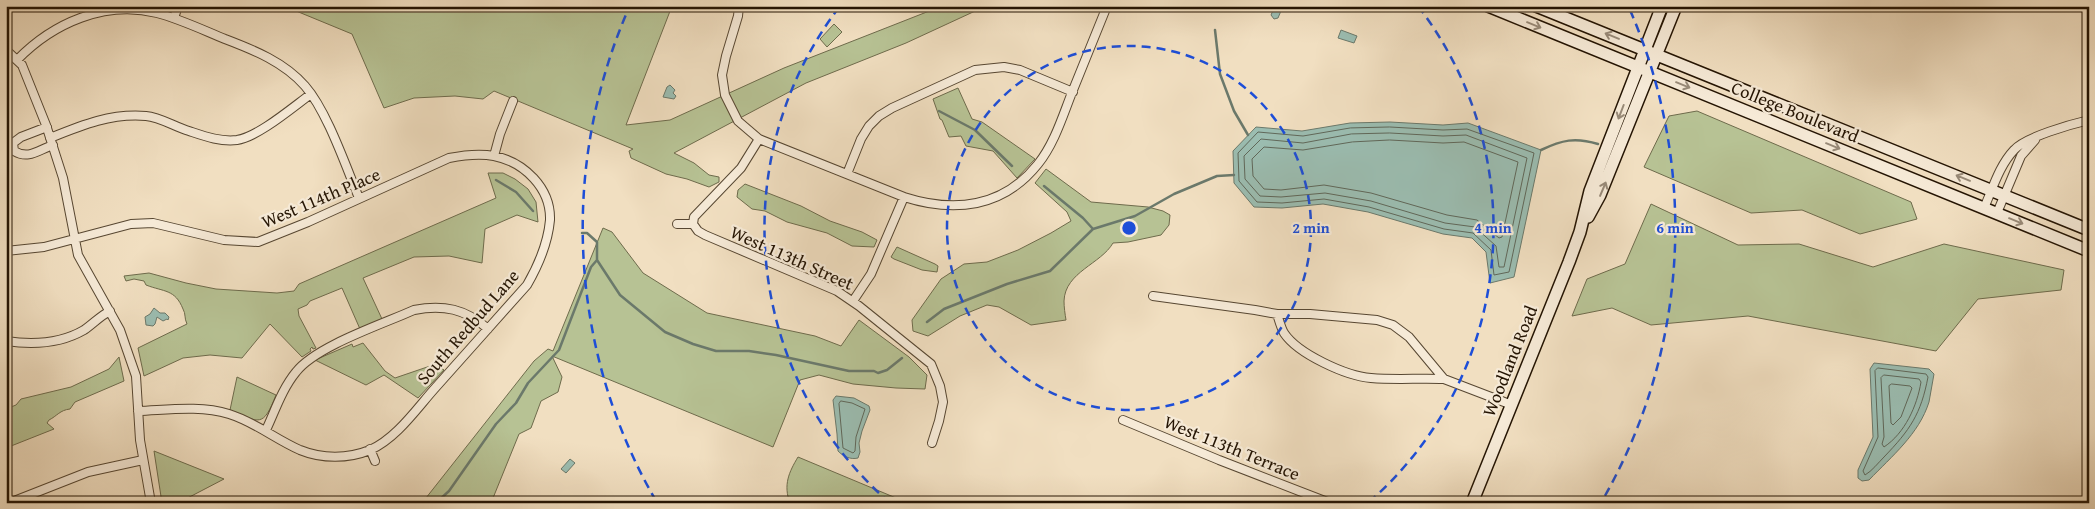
<svg xmlns="http://www.w3.org/2000/svg" width="2095" height="509" font-family="'Gentium Book Plus',serif">
	<style>
		.green { fill: #b7c294; stroke: #6e6b4c }
		.water { fill: #9bbdb1; stroke: #6b796b }
		.lines { fill: none; stroke-linecap: round; stroke-linejoin: round }
		.shore { stroke: #60685a; stroke-width: 1 }
		.stream { stroke: #6b796b; stroke-width: 2.5 }
		.street-casing { stroke: #574732; stroke-width: 10 }
		.secondary-casing { stroke: #241403; stroke-width: 14 }
		.street { stroke: #f6ead7; stroke-width: 8 }
		.secondary { stroke: #f6ead7; stroke-width: 11 }
		.oneway { stroke: #988a78 }
		.ring { fill: none; stroke: #1d4ed8; stroke-width: 2.5; stroke-dasharray: 9 6 }
		.labels { text-anchor: middle; stroke-width: 4.5; stroke-linejoin: round; paint-order: stroke }
		.street-label { font-size: 18px; fill: #241403; stroke: #f6ead7 }
		.centre { fill: #1d4ed8; stroke: #f6ead7; stroke-width: 2.5 }
		.ring-label { font-size: 15px; text-anchor: middle; font-weight: bold; fill: #1d4ed8; stroke: #f6ead7; stroke-width: 4.5; stroke-linejoin: round; paint-order: stroke }
	</style>
	<rect width="100%" height="100%" fill="#f1dfc1"/>
	<filter id="stains"><feTurbulence type="fractalNoise" baseFrequency=".004" numOctaves="4"/><feColorMatrix values="0 0 0 0 .2 0 0 0 0 .09 0 0 0 0 .02 0 0 0 .5 -.17"/></filter>
	<radialGradient id="worn" r=".72"><stop offset=".6" stop-color="#630" stop-opacity="0"/><stop offset="1" stop-color="#630" stop-opacity=".3"/></radialGradient>
	<path class="green" d="M284,6H672L626,125L670,120L784,68L942,6H986L906,43L806,83L674,153L694,163L709,175L719,177V182L709,187L687,179L666,174L631,158L629,151L633,149L494,91L483,99L455,96L414,98L384,108L352,34Z
		M834,24L842,32L827,47L820,39Z
		M958,88L972,119L982,122L1035,159L1017,178L993,151L966,146L961,136L949,137L942,120L940,119L933,99Z
		M1697,111L1911,202L1917,219L1860,234L1802,210L1751,213L1644,167L1669,116Z
		M1046,169L1091,202L1148,207L1163,211L1170,215L1169,225L1161,235L1128,242L1113,243C1101,264 1065,272 1064,301C1064,307 1065,314 1066,320L1031,325L999,307L987,305L960,316L928,336L913,331L912,320L941,279L964,264L987,262L1018,250L1051,233L1071,221L1067,212L1035,183Z
		M488,173H503L515,179L528,189L536,202L538,222L517,215L485,229L482,263L449,256L414,257L363,278L382,319L360,329L342,288L310,301L307,305L298,309L299,316L316,348L313,349L312,347L310,349L311,351L302,357L270,324L242,358L210,355L183,358L144,376L138,348L187,324C184,318 186,314 183,309C175,289 164,292 146,285L144,281L134,279L126,281L124,276L149,273L186,283L216,289L277,293L294,291L299,284L496,198Z
		M745,184L801,206L830,221L862,232L877,240L874,247L852,246L827,233L787,222L765,211L752,209L737,197L738,190Z
		M1651,204L1738,245L1799,244L1873,267L1944,244L2064,270L2061,290L1978,299L1936,351L1748,316L1651,325L1612,308L1572,316L1587,279L1625,264Z
		M603,228L612,232L643,273L707,313L815,336L841,346L859,320L909,357L927,375L925,389L896,388L853,384L819,375L800,380L773,447L552,356L562,377L558,392L541,401L531,428L519,434L491,503H422L534,361L548,349L553,351Z
		M897,247L935,264L938,266L937,272L922,270L894,259L891,257Z
		M363,343L385,371L395,378L436,364L444,370L418,398L384,375L366,385L315,360L352,344L353,347Z
		M119,357L124,381L75,402L70,409C60,410 57,416 49,420L47,423L54,429L6,448V409L16,405L21,399L71,387L109,369Z
		M237,377L276,395C263,428 260,423 230,410Z
		M154,451L224,479L178,503H162Z
		M798,457L908,503H790C783,485 789,472 798,457Z"/>
	<path class="water" d="M1275,6H1283L1278,18L1274,19L1271,15Z
		M1341,30L1357,36L1354,43L1338,38Z
		M670,85L675,90L673,93L676,96L674,99L663,97L667,87Z
		M1390,122L1443,125L1468,123L1541,150L1514,277L1490,283L1486,252L1472,238L1443,234L1368,212L1323,204L1282,208L1254,207L1234,183L1233,151L1256,127L1302,131L1350,123Z
		M154,308L160,313H165L169,317L168,320L167,319L163,321L157,317L155,324L153,326L146,325L145,317L150,314Z
		M1874,363L1929,369L1934,374C1932,383 1931,393 1929,402C1919,434 1892,456 1869,480L1862,481L1858,478V470L1873,437L1870,369Z
		M836,396L854,398L869,406L870,410L862,431L859,443L860,452L858,458C850,460 843,456 838,451L837,434L833,400Z
		M570,459L575,463L566,473L561,469Z"/>
	<g class="lines">
		<path class="shore" d="M1390,127L1443,130L1467,129L1534,153L1509,272L1494,275L1491,250L1473,233L1444,229L1369,207L1324,199L1282,203L1257,202L1239,181L1238,153L1258,132L1303,136L1350,128Z
			M1390,133L1443,136L1466,135L1527,158L1504,267H1499L1496,246L1475,227L1445,223L1371,201L1325,193L1281,197L1260,196L1245,179L1244,156L1261,139L1303,143L1351,134Z
			M1390,140L1443,143L1464,142L1518,162L1502,237L1499,238L1477,220L1447,215L1371,193L1324,185L1281,190L1264,189L1253,176L1252,159L1264,147L1303,150L1352,142Z
			M1878,368L1926,374L1928,377C1921,414 1910,430 1884,457C1878,463 1872,471 1865,475L1863,471L1878,437L1875,371Z
			M1884,375L1919,379L1921,382C1917,406 1905,433 1884,447L1882,444L1884,437L1881,378Z
			M1892,384L1910,386L1912,388L1901,417L1893,425L1891,423L1889,386Z
			M841,401L852,403L865,409L856,437L855,451L853,453L843,448L839,404Z"/>
		<path class="stream" d="M1215,30L1220,74L1234,111L1248,135
			M939,111L975,130L1012,166
			M1541,150C1562,140 1575,137 1598,144
			M496,180L516,192L533,211
			M1044,186L1083,218L1093,229
			M582,233H587L597,242V260
			M927,322L944,309L1007,284L1050,271L1093,229L1135,216L1174,194L1217,176L1234,175
			M436,503L449,491L496,424L516,403L528,383L559,350L591,267L597,260L620,295L665,332L693,344L716,351H749L776,355L849,371H874L878,373L887,370L902,358"/>
		<g class="street-casing">
			<path id="street" d="M739,6L738,16L726,56L722,75L725,95L738,121L759,139L904,197
				M174,18L178,6
				M6,50L22,65L46,125L63,178L78,255L120,330L136,376L140,440L151,503
				M17,60C53,23 105,0 157,13C180,19 203,30 225,39C254,50 284,62 305,86C327,111 346,167 359,198
				M47,127L21,137L13,143L14,151C29,160 38,150 53,145
				M50,138C82,125 111,113 146,116C160,117 175,127 189,131C204,136 220,142 237,140C258,137 293,107 311,94
				M494,156L500,134L513,101
				M847,174L861,139L869,126L879,116L892,108L975,70L1004,67L1020,70L1073,92
				M1984,208C1993,188 1999,166 2014,150C2025,137 2072,124 2089,120
				M1997,213L2021,156L2035,140
				M677,224H693
				M693,224L698,231L705,235L837,291L859,306L931,364L940,386L943,402L939,421L932,443
				M693,224L694,217L741,168L759,139
				M6,251L44,247L131,224L153,223L224,240L258,242L308,222L449,158C464,155 479,153 494,156C524,162 551,188 550,220C548,242 538,266 527,285C497,319 466,353 436,387C417,408 397,438 370,450C348,459 322,459 300,450C275,439 255,422 229,414C200,405 167,410 138,411
				M1153,296L1255,310L1277,314H1310L1377,320L1393,325L1409,337L1444,379L1512,405
				M853,301L871,274L904,197C954,213 1003,208 1038,164C1054,144 1062,118 1071,95C1083,65 1095,36 1107,6
				M1277,314C1279,320 1281,328 1284,333C1298,354 1346,376 1371,378C1395,380 1420,378 1444,379
				M6,341C33,345 60,344 84,330C93,324 100,316 110,311
				M1123,420L1219,460L1330,503
				M266,430C275,411 282,389 296,372C316,346 383,324 414,310C443,304 466,309 488,329
				M370,449L375,461
				M9,503L88,472L143,460"/>
		</g>
		<g class="secondary-casing">
			<path id="secondary" d="M1488,6L2089,251
				M1536,6L2089,230
				M1588,217L1600,195L1676,6
				M1472,503L1569,262L1580,232L1590,191L1662,6"/>
		</g>
		<use href="#street" class="street"/>
		<use href="#secondary" class="secondary"/>
	</g>
	<defs><path id="oneway-shaft" d="M-6 0H5M1.5-3L5.5 0L1.5 3" fill="none" stroke-width="1.6" stroke-linecap="round" stroke-linejoin="round" transform="scale(1.25)"/></defs>
	<g class="oneway">
		<use href="#oneway-shaft" transform="translate(1534 25) rotate(22)"/>
		<use href="#oneway-shaft" transform="translate(1612 36) rotate(-158)"/>
		<use href="#oneway-shaft" transform="translate(1683 85) rotate(22)"/>
		<use href="#oneway-shaft" transform="translate(1621 112) rotate(111)"/>
		<use href="#oneway-shaft" transform="translate(1833 146) rotate(22)"/>
		<use href="#oneway-shaft" transform="translate(1963 178) rotate(-158)"/>
		<use href="#oneway-shaft" transform="translate(1603 189) rotate(-67)"/>
		<use href="#oneway-shaft" transform="translate(2016 221) rotate(22)"/>
	</g>
	<g class="ring">
		<circle cx="1129" cy="228" r="182"/>
		<path d="M890 503A364 364 0 0 1 840 6M1418 6A364 364 0 0 1 1368 503"/>
		<path d="M656 501A546 546 0 0 1 628 10M1630 10A546 546 0 0 1 1602 501"/>
	</g>
	<g class="labels">
		<g class="street-label">
			<text transform="translate(1795 112) rotate(22)" y="6">College Boulevard</text>
			<text transform="translate(321 198) rotate(-23)" y="6">West 114th Place</text>
			<text transform="translate(792 258) rotate(24)" y="6">West 113th Street</text>
			<text transform="translate(468 327) rotate(-49)" y="6">South Redbud Lane</text>
			<text transform="translate(1510 361) rotate(-68)" y="6">Woodland Road</text>
			<text transform="translate(1232 448) rotate(22)" y="6">West 113th Terrace</text>
		</g>
	</g>
	<circle cx="1129" cy="228" r="8" class="centre"/>
	<g class="ring-label">
		<text x="1311" y="233">2 min</text>
		<text x="1493" y="233">4 min</text>
		<text x="1675" y="233">6 min</text>
	</g>
	<rect width="2095" height="509" fill="none" stroke="#f1dfc1" stroke-width="25"/>
	<rect x="8" y="8" width="2080" height="494" fill="none" stroke="#241403" stroke-width="2.5"/>
	<rect x="12" y="12" width="2070" height="484" fill="none" stroke="#241403"/>
	<rect width="100%" height="100%" filter="url(#stains)"/>
	<rect width="100%" height="100%" fill="url(#worn)"/>
</svg>
